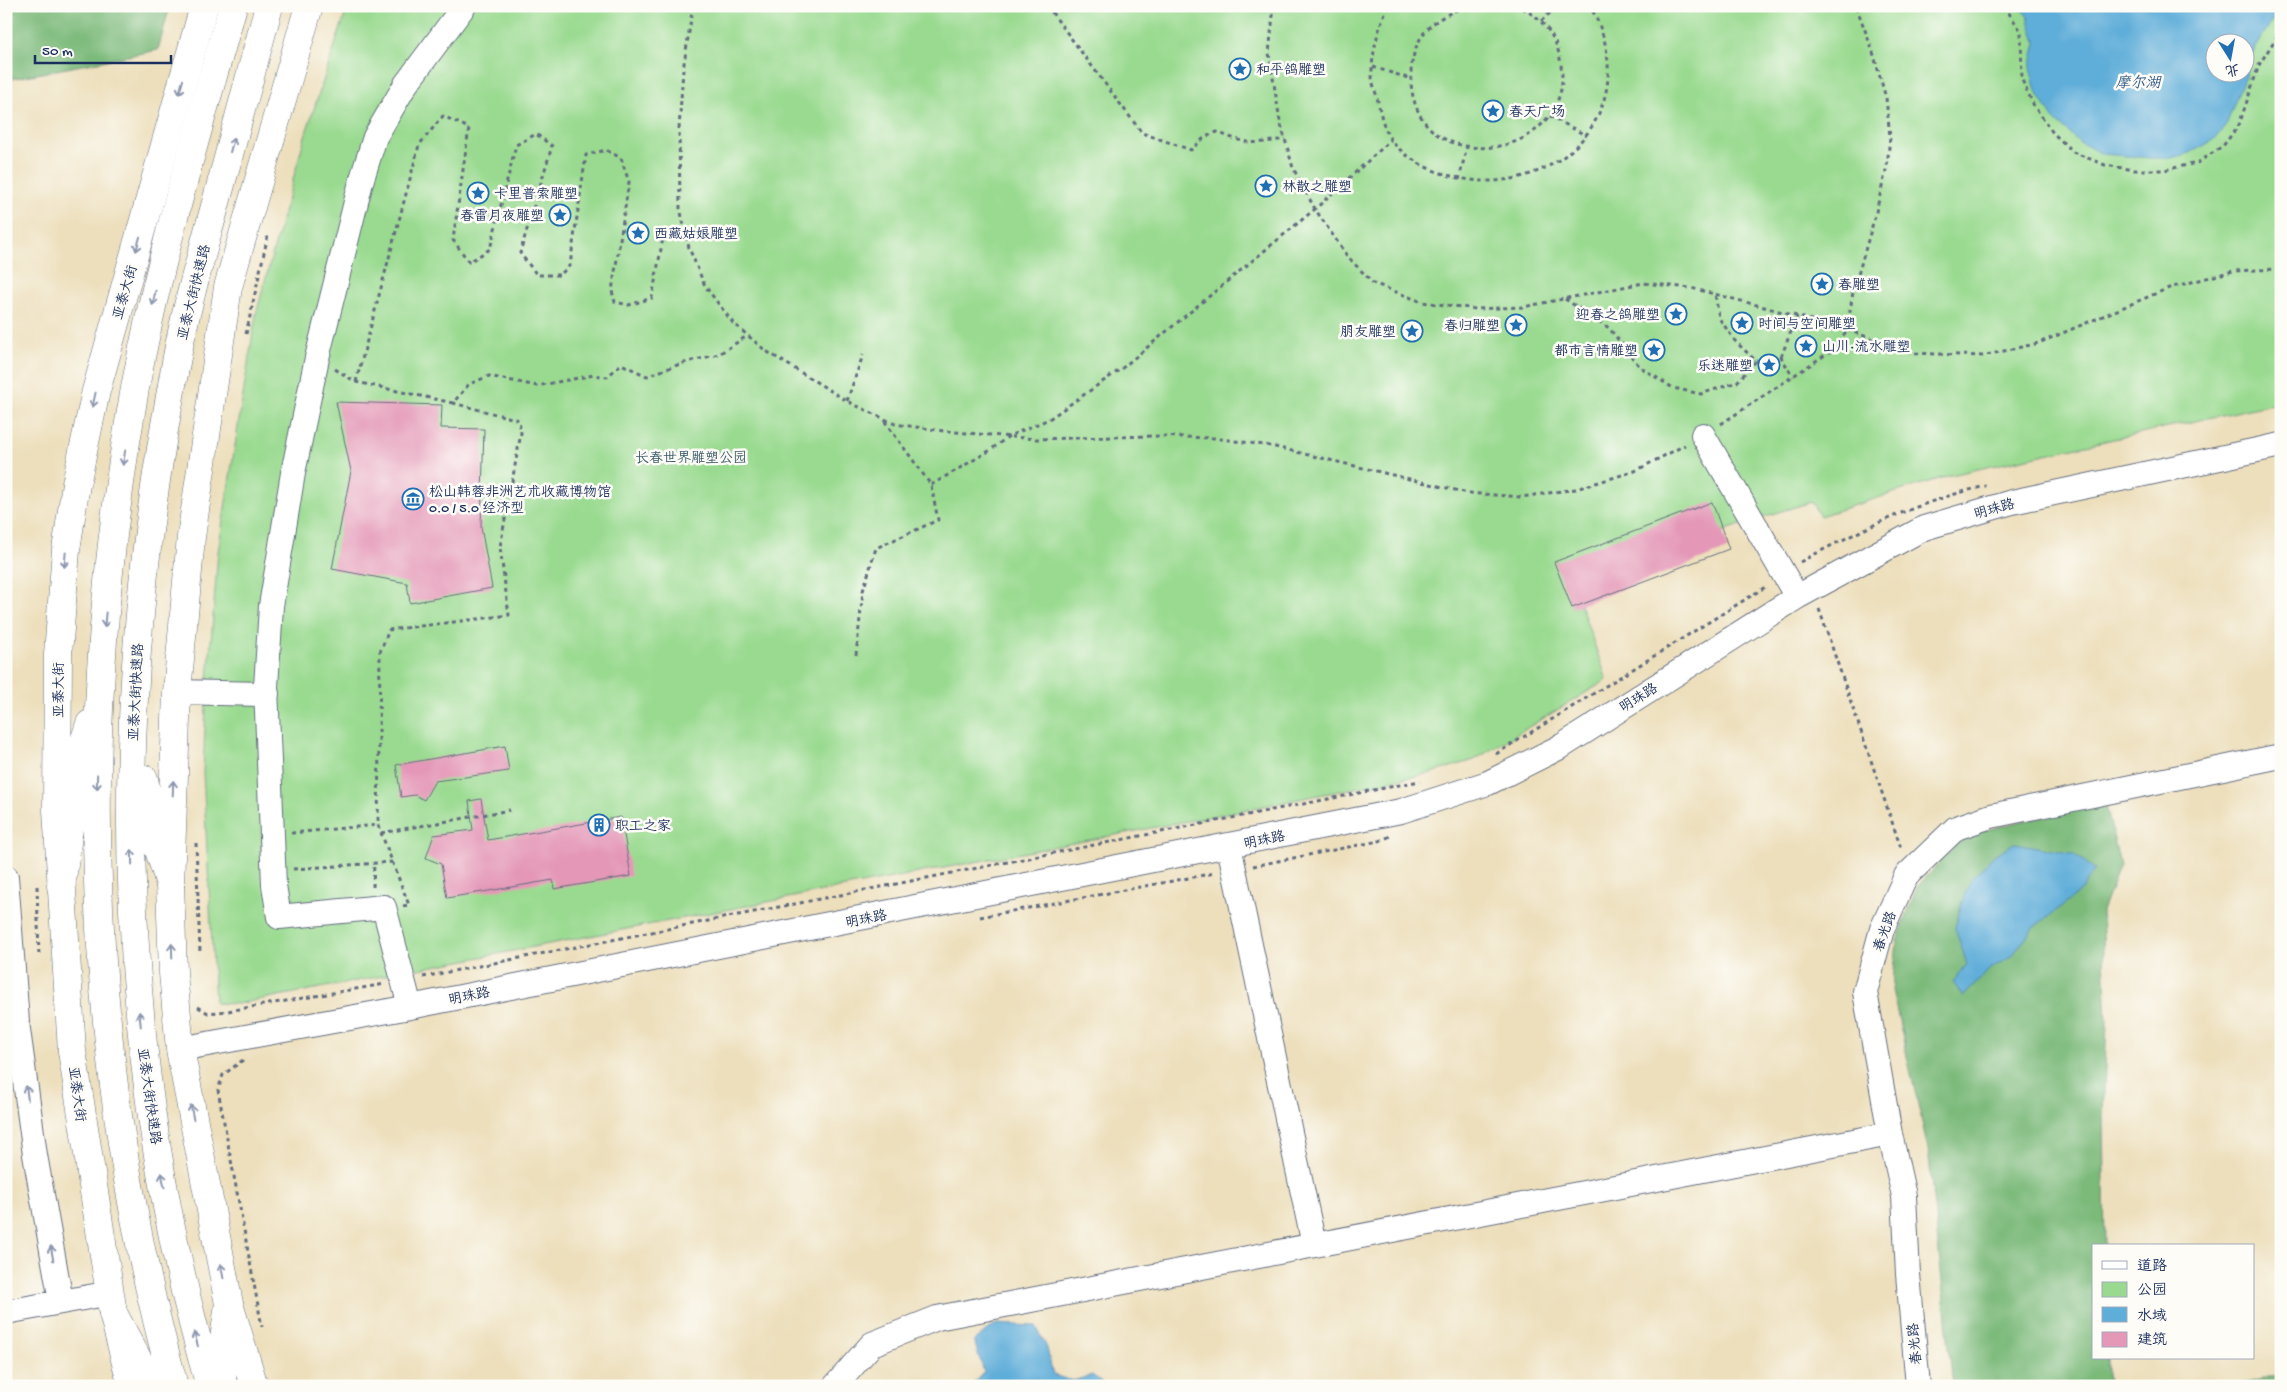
<svg xmlns="http://www.w3.org/2000/svg" width="2287" height="1392" font-family="'Gochi Hand','LXGW WenKai TC',sans-serif">
	<style>
		.green { fill: #9ada90; stroke: #5a8477; fill-rule: evenodd }
		.forest { fill: #7bba7a; stroke: #4b746c }
		.water { fill: #5fadd9; stroke: #3d6e9c; fill-rule: evenodd }
		.building { fill: #e497b7 }
		.lines { fill: none; stroke-linecap: round; stroke-linejoin: round }
		.minor-casing { stroke: #646d7f; stroke-width: 26 }
		.major-casing { stroke: #646d7f; stroke-width: 29 }
		.highway-casing { stroke: #646d7f; stroke-width: 29 }
		.path { stroke: #646d7f; stroke-width: 3; stroke-dasharray: 4 4; stroke-linecap: butt }
		.minor { stroke: #fff; stroke-width: 24 }
		.major { stroke: #fff; stroke-width: 28 }
		.highway { stroke: #fff; stroke-width: 28 }
		.oneway { stroke: #8d97ae }
		.labels { text-anchor: middle; stroke-width: 5; stroke-linejoin: round; paint-order: stroke }
		.poi-label { font-size: 14px; fill: #1b2f5e; stroke: #fdfcf7; text-anchor: start }
		.street-label { font-size: 14px; fill: #1b2f5e; stroke: #fdfcf7 }
		.park-label { font-size: 14px; fill: #3b5a6a; stroke: #fdfcf7 }
		.water-label { font-size: 15px; font-style: italic; fill: #335b89; stroke: #fdfcf7 }
	</style>
	<rect width="100%" height="100%" fill="#fdfcf7"/>
	<filter id="ink" filterUnits="userSpaceOnUse"><feTurbulence type="fractalNoise" baseFrequency=".02" numOctaves="2"/><feDisplacementMap in="SourceGraphic" scale="10" xChannelSelector="R" yChannelSelector="G"/><feConvolveMatrix kernelMatrix="1 2 1 2 8 2 1 2 1" color-interpolation-filters="sRGB"/></filter>
	<filter id="wash" filterUnits="userSpaceOnUse"><feTurbulence type="fractalNoise" baseFrequency=".0096" numOctaves="4" result="noise"/><feDisplacementMap in="SourceGraphic" scale="20" xChannelSelector="R" yChannelSelector="G"/><feGaussianBlur stdDeviation="1.12" result="paint"/><feColorMatrix in="noise" values="0 0 0 0 0 0 0 0 0 0 0 0 0 0 0 0 0 1.4 0 .05"/><feComposite in="paint" operator="in"/></filter>
	<g filter="url(#wash)">
		<rect width="100%" height="100%" fill="#eddfbc"/>
		<path class="green" d="M348,6H2281V402L1951,475L1820,516L1811,502L1775,513L1573,584L1607,680L1474,760L1431,773L1162,826L237,1004L215,1003L203,773L206,706L218,552L256,314L305,136ZM2214,42H2244V72H2214Z"/>
		<path class="forest" d="M6,6H170L158,50L6,80Z
			M2105,801L2120,865L2102,911L2107,1023L2103,1115L2105,1246H2093V1358H2107V1379L2111,1386H1953L1928,1149L1892,990L1897,941L1917,887L1965,835Z
			M2281,1375V1386H2232Z"/>
		<path class="water" d="M2019,6H2281V7L2256,46L2227,123L2214,140L2190,153L2171,158H2151L2102,154L2079,142L2053,118L2036,91L2030,68L2036,42L2028,17ZM2214,42H2244V72H2214Z
			M2015,843L2075,854L2094,870L2082,889L2064,905L2034,927L2011,956L1990,969L1963,997L1953,982L1967,964L1955,928L1962,902L1971,879L1994,855Z
			M996,1324L1036,1326L1047,1348L1053,1375L1073,1381L1092,1375L1107,1386H971L984,1372L974,1341Z"/>
		<g id="blocks">
			<path class="building" d="M336,402L442,405L441,428L484,429L481,527L492,588L410,603L407,583L332,569L351,471Z
				M1712,502L1729,549L1572,608L1554,562Z
				M505,746L509,771L435,781L424,800L415,795L401,797L396,765Z
				M481,799L488,840L621,817L631,876L554,889L553,880L447,898L441,864L426,858L434,835L473,830L469,801Z"/>
		</g>
	</g>
	<g filter="url(#ink)">
		<use href="#blocks" fill-opacity="0" stroke="#646d7f" stroke-width="1"/>
		<g class="lines">
			<g class="minor-casing">
				<path id="minor" d="M1703,435L1797,597
					M177,692L267,694
					M1229,846L1314,1245
					M6,877L17,1022L35,1155L61,1301
					M410,1007L384,907L279,917L274,885L266,687L271,606L293,473L317,358L361,182L375,137L406,84L464,6
					M180,1049L410,1007L1401,811L1488,783L1562,746L1797,597L1924,528L2012,502L2281,445
					M6,1312L111,1293
					M835,1386L872,1344L937,1318L1890,1134
					M1918,1386L1908,1274L1904,1196L1890,1134L1865,992L1882,929L1906,876L1956,828L1991,816L2281,756"/>
			</g>
			<g class="major-casing">
				<path id="major" d="M132,1386L113,1313L72,1051L57,810L58,654L66,550L76,484L96,391L204,6
					M254,1386L229,1304L180,1049L173,973L170,884L177,692L191,537L228,287L309,6"/>
			</g>
			<g class="highway-casing">
				<path id="highway" d="M144,779L157,844L170,884
					M61,886L79,757L90,724
					M113,1313L152,1386
					M174,1386C84,1060 75,721 135,388C159,259 197,133 233,6
					M210,1386C120,1077 110,746 164,430C171,393 176,356 185,319C193,283 204,246 214,210C233,142 251,74 269,6
					M222,1386L223,1347L229,1304"/>
			</g>
			<path class="path" d="M693,6L683,70L679,129L680,208L689,248L705,286L733,323L766,351L847,401L895,424L944,431L1036,439L1152,436L1214,438L1271,446L1468,493L1521,497L1576,489L1635,471L1685,445
				M1047,6L1142,133L1191,150L1205,137L1217,132C1248,145 1253,144 1285,139
				M1274,6L1269,53L1280,121L1293,168L1315,209L1347,256L1373,283L1422,302L1476,309L1523,307L1643,283L1691,288L1757,305L1847,330L1914,353L1982,356L2039,343L2169,288L2233,271L2281,269
				M1389,6C1379,21 1371,58 1372,75C1372,83 1375,90 1377,97C1380,111 1383,128 1391,140C1402,155 1424,168 1441,173C1548,210 1651,113 1590,6
				M1465,6C1452,12 1433,20 1424,33C1406,57 1406,101 1427,125C1453,156 1512,154 1540,126C1553,114 1563,95 1562,76C1560,41 1549,23 1519,6
				M2004,6L2021,31L2022,80L2034,106L2053,133L2073,152L2105,165L2134,170H2164L2197,163L2223,146L2239,125L2259,65L2281,30
				M1541,21L1558,6
				M1373,67L1411,79
				M1550,116L1587,136
				M1459,180L1467,146
				M1565,299L1609,328L1640,367L1673,388L1701,394L1737,382L1756,361L1735,341L1719,318L1715,294
				M246,334L268,235
				M1781,357L1797,316
				M1756,361L1781,357L1793,377
				M335,369L356,382L453,403L469,384L489,376L537,386L594,375L607,377L621,364L647,376L680,364L719,354L747,336
				M356,382L419,145L443,116L469,128L453,240L469,262L490,249L516,145L536,134L552,146L520,253L537,275H560L570,265L586,155L606,150L621,158L629,182L612,291L615,302L629,305L652,298L663,238L685,228
				M847,401L863,355
				M1721,424L1834,349L1847,330L1853,292L1875,216L1887,166L1890,137L1886,98L1873,52L1856,6
				M931,485L989,451L1009,436L1049,419L1121,369L1315,209L1391,140
				M1800,562C1860,530 1919,501 1986,486
				M1819,609L1902,851
				M856,655L863,591L876,548L938,520L931,485L883,419
				M1496,754L1767,586
				M291,833L378,825
				M381,833L510,810
				M196,843L200,953
				M1253,866L1379,841L1393,835
				M293,869L392,862
				M37,886L39,958
				M373,887L374,864
				M403,906L409,905L378,825L380,652L389,630L509,615L500,547L521,433L519,420L453,403
				M980,917L1215,873
				M423,977L1420,781
				M198,1007L208,1013L228,1011L385,984
				M243,1060L223,1075L218,1090L262,1327"/>
			<use href="#minor" class="minor"/>
			<use href="#major" class="major"/>
			<use href="#highway" class="highway"/>
		</g>
		<defs><path id="oneway-shaft" d="M-6 0H5M1.5-3L5.5 0L1.5 3" fill="none" stroke-width="1.6" stroke-linecap="round" stroke-linejoin="round" transform="scale(1.25)"/></defs>
		<g class="oneway">
			<use href="#oneway-shaft" transform="translate(181 87) rotate(106)"/>
			<use href="#oneway-shaft" transform="translate(232 145) rotate(-75)"/>
			<use href="#oneway-shaft" transform="translate(138 244) rotate(106)"/>
			<use href="#oneway-shaft" transform="translate(154 298) rotate(102)"/>
			<use href="#oneway-shaft" transform="translate(94 400) rotate(102)"/>
			<use href="#oneway-shaft" transform="translate(124 458) rotate(99)"/>
			<use href="#oneway-shaft" transform="translate(65 560) rotate(95)"/>
			<use href="#oneway-shaft" transform="translate(105 620) rotate(95)"/>
			<use href="#oneway-shaft" transform="translate(97 782) rotate(91)"/>
			<use href="#oneway-shaft" transform="translate(173 788) rotate(-88)"/>
			<use href="#oneway-shaft" transform="translate(132 857) rotate(-91)"/>
			<use href="#oneway-shaft" transform="translate(172 951) rotate(-92)"/>
			<use href="#oneway-shaft" transform="translate(140 1019) rotate(-96)"/>
			<use href="#oneway-shaft" transform="translate(27 1093) rotate(-97)"/>
			<use href="#oneway-shaft" transform="translate(192 1112) rotate(-100)"/>
			<use href="#oneway-shaft" transform="translate(163 1180) rotate(-101)"/>
			<use href="#oneway-shaft" transform="translate(52 1253) rotate(-100)"/>
			<use href="#oneway-shaft" transform="translate(222 1271) rotate(-101)"/>
			<use href="#oneway-shaft" transform="translate(196 1339) rotate(-105)"/>
		</g>
	</g>
	<defs>
		<g id="sight-ring" transform="scale(1.125)"><circle r="9.5" fill="#fdfcf7" stroke="#1f6fb2" stroke-width="1.5"/><path d="M0-6L1.8-2.2L6-1.7L2.9 1.2L3.7 5.4L0 3.3L-3.7 5.4L-2.9 1.2L-6-1.7L-1.8-2.2Z" fill="#1f6fb2"/></g>
		<g id="museum-ring" transform="scale(1.125)"><circle r="9.5" fill="#fdfcf7" stroke="#1f6fb2" stroke-width="1.5"/><path d="M0-6L6-3V-2H-6V-3ZM-5-1h2V3h-2ZM-1-1h2V3h-2ZM3-1h2V3H3ZM-6 4H6V6H-6Z" fill="#1f6fb2"/></g>
		<g id="building-ring" transform="scale(1.125)"><circle r="9.5" fill="#fdfcf7" stroke="#1f6fb2" stroke-width="1.5"/><path d="M-4-6H4V6H1V3H-1V6H-4ZM-2.5-4.3h1.7v1.8h-1.7ZM.8-4.3h1.7v1.8H.8ZM-2.5-1h1.7V.8h-1.7ZM.8-1h1.7V.8H.8Z" fill="#1f6fb2"/></g>
	</defs>
	<g fill-rule="evenodd">
		<use href="#sight-ring" x="1240" y="69"/>
		<use href="#sight-ring" x="1493" y="111"/>
		<use href="#sight-ring" x="1266" y="186"/>
		<use href="#sight-ring" x="478" y="193"/>
		<use href="#sight-ring" x="560" y="215"/>
		<use href="#sight-ring" x="638" y="233"/>
		<use href="#sight-ring" x="1822" y="284"/>
		<use href="#sight-ring" x="1676" y="314"/>
		<use href="#sight-ring" x="1742" y="323"/>
		<use href="#sight-ring" x="1516" y="325"/>
		<use href="#sight-ring" x="1412" y="331"/>
		<use href="#sight-ring" x="1806" y="346"/>
		<use href="#sight-ring" x="1654" y="350"/>
		<use href="#sight-ring" x="1769" y="365"/>
		<use href="#museum-ring" x="413" y="499"/>
		<use href="#building-ring" x="599" y="825"/>
	</g>
	<g class="labels">
		<g class="poi-label">
			<text x="1256" y="74">和平鸽雕塑</text>
			<text x="1509" y="116">春天广场</text>
			<text x="1282" y="191">林散之雕塑</text>
			<text x="494" y="198">卡里普索雕塑</text>
			<text x="544" y="220" text-anchor="end">春雷月夜雕塑</text>
			<text x="654" y="238">西藏姑娘雕塑</text>
			<text x="1838" y="289">春雕塑</text>
			<text x="1660" y="319" text-anchor="end">迎春之鸽雕塑</text>
			<text x="1758" y="328">时间与空间雕塑</text>
			<text x="1500" y="330" text-anchor="end">春归雕塑</text>
			<text x="1396" y="336" text-anchor="end">朋友雕塑</text>
			<text x="1822" y="351">山川·流水雕塑</text>
			<text x="1638" y="355" text-anchor="end">都市言情雕塑</text>
			<text x="1753" y="370" text-anchor="end">乐迷雕塑</text>
			<text x="429" y="496">松山韩蓉非洲艺术收藏博物馆<tspan x="429" dy="16">0.0 / 5.0 经济型</tspan></text>
			<text x="615" y="830">职工之家</text>
		</g>
		<g class="street-label">
			<text transform="translate(124 292) rotate(-74)" y="5">亚泰大街</text>
			<text transform="translate(193 292) rotate(-76)" y="5">亚泰大街快速路</text>
			<text transform="translate(1994 508) rotate(-16)" y="5">明珠路</text>
			<text transform="translate(58 690) rotate(-90)" y="5">亚泰大街</text>
			<text transform="translate(135 692) rotate(-87)" y="5">亚泰大街快速路</text>
			<text transform="translate(1638 697) rotate(-32)" y="5">明珠路</text>
			<text transform="translate(1264 839) rotate(-12)" y="5">明珠路</text>
			<text transform="translate(866 918) rotate(-11)" y="5">明珠路</text>
			<text transform="translate(1884 931) rotate(-70)" y="5">春光路</text>
			<text transform="translate(469 995) rotate(-11)" y="5">明珠路</text>
			<text transform="translate(78 1094) rotate(82)" y="5">亚泰大街</text>
			<text transform="translate(150 1096) rotate(82)" y="5">亚泰大街快速路</text>
			<text transform="translate(1914 1344) rotate(-95)" y="5">春光路</text>
		</g>
		<g class="park-label">
			<text x="691" y="462">长春世界雕塑公园</text>
		</g>
		<g class="water-label">
			<text x="2138" y="87">摩尔湖</text>
		</g>
	</g>
	<rect width="2287" height="1392" fill="none" stroke="#fdfcf7" stroke-width="25"/>
	<rect x="2092" y="1244" width="162" height="115" fill="#fdfcf7" stroke="#a3aaba"/>
	<rect x="2102" y="1261" width="25" height="8" fill="#ffffff" stroke="#a3aaba"/>
	<text x="2137" y="1270" font-size="15" fill="#1b2f5e">道路</text>
	<rect x="2102" y="1282" width="25" height="15" fill="#9ada90" stroke="#a3aaba"/>
	<text x="2137" y="1294" font-size="15" fill="#1b2f5e">公园</text>
	<rect x="2102" y="1307" width="25" height="15" fill="#5fadd9" stroke="#a3aaba"/>
	<text x="2137" y="1320" font-size="15" fill="#1b2f5e">水域</text>
	<rect x="2102" y="1332" width="25" height="15" fill="#e497b7" stroke="#a3aaba"/>
	<text x="2137" y="1344" font-size="15" fill="#1b2f5e">建筑</text>
	<g transform="translate(2230 58) rotate(169)"><circle r="24" fill="#fdfcf7" stroke="#a3aaba"/>
	<path d="M0-4L9 19L0 12L-9 19Z" fill="#1f6fb2"/>
	<text y="-8" font-size="14" font-weight="bold" text-anchor="middle" fill="#1b2f5e">北</text>
	</g>
	<path d="M35 55v8h136v-8" fill="none" stroke="#1b2f5e" stroke-width="2.5"/>
	<text x="42" y="55" font-size="15" fill="#1b2f5e" stroke="#fdfcf7" stroke-width="4" paint-order="stroke">50 m</text>
</svg>
